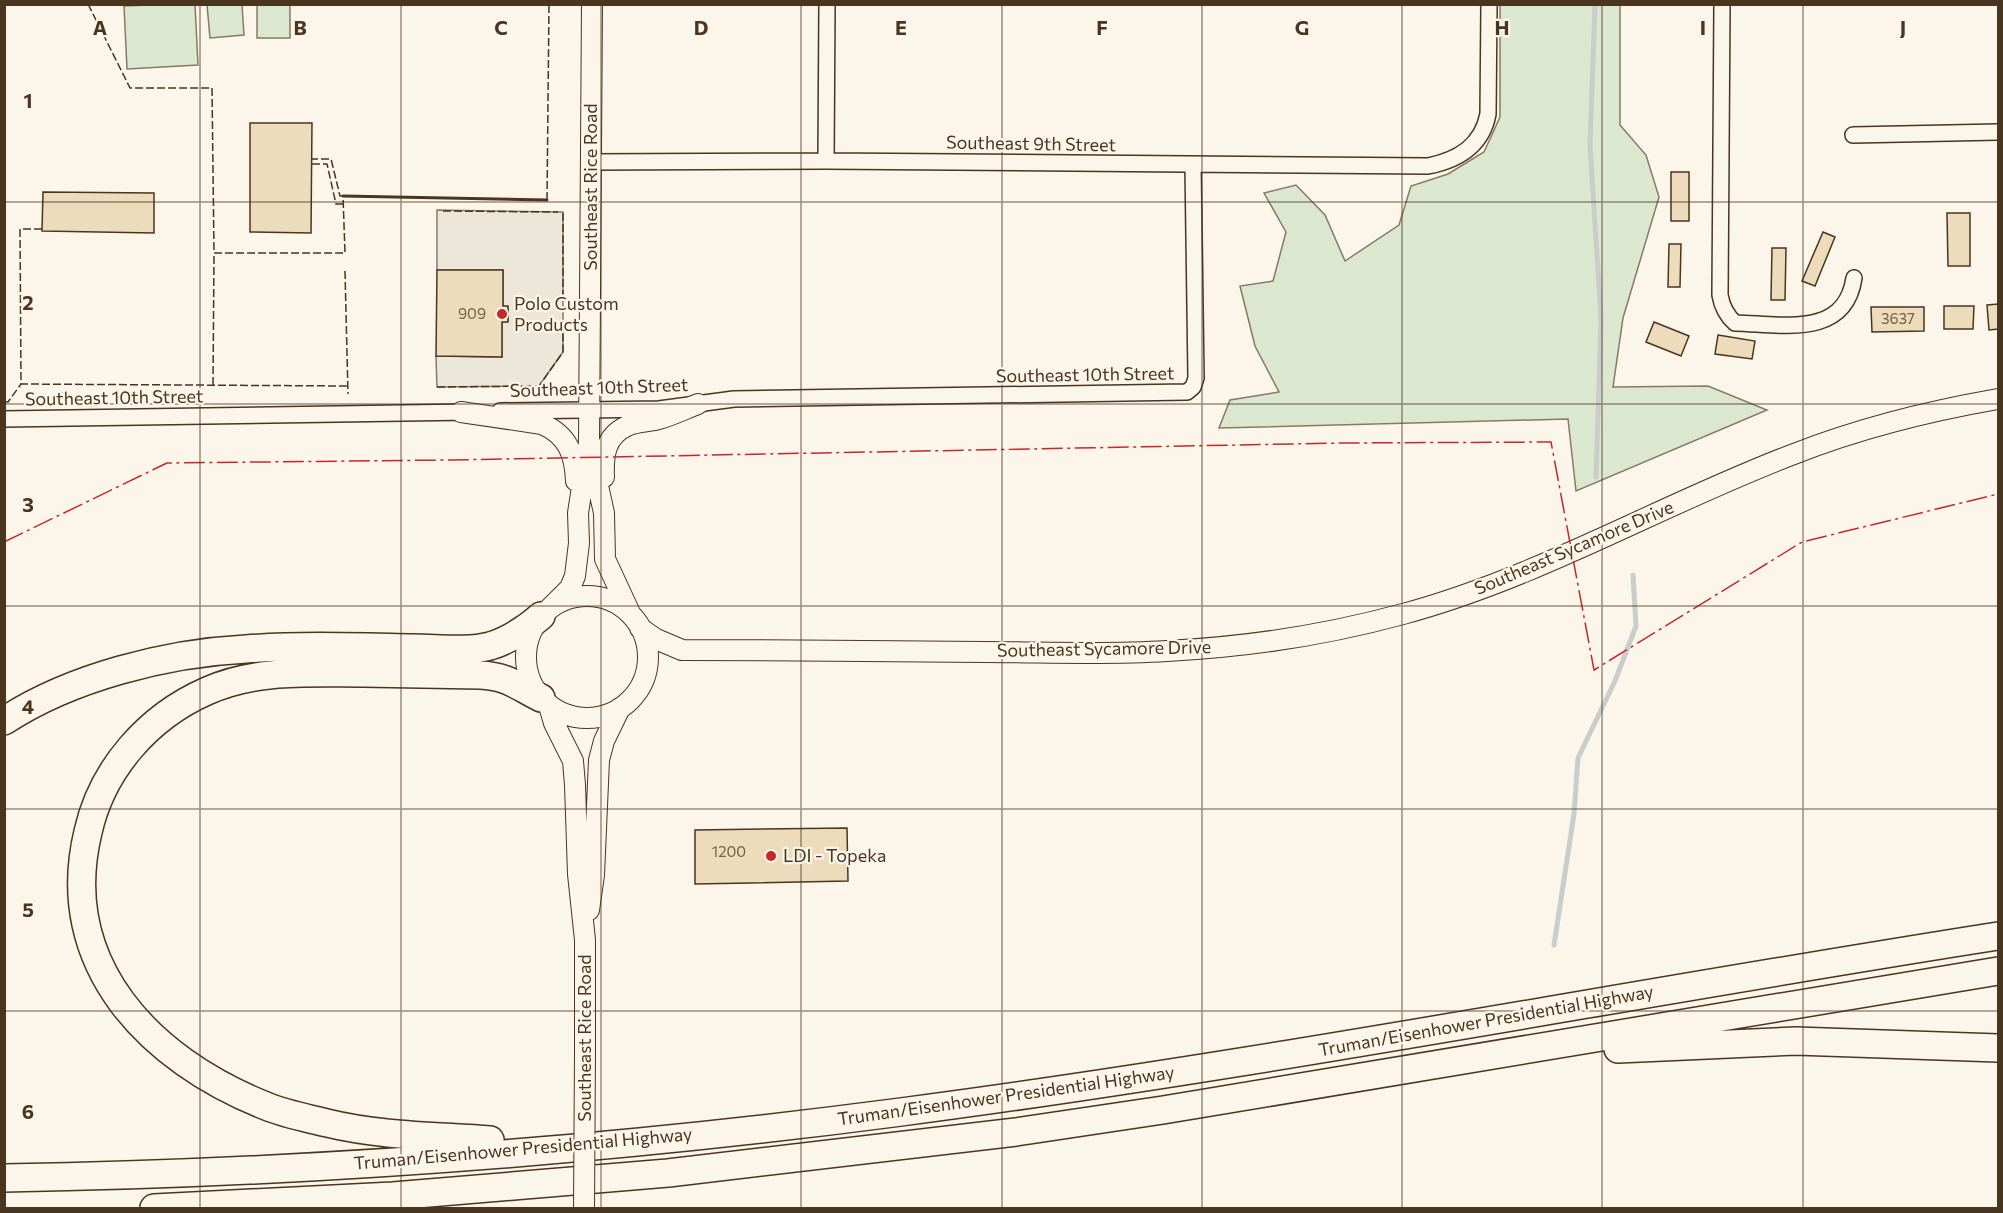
<svg xmlns="http://www.w3.org/2000/svg" width="2003" height="1213" font-family="Commissioner,sans-serif">
	<style>
		.green { fill: #dce7d0; stroke: #887966; stroke-width: 1.5 }
		.parking { fill: #ede7d9; stroke: #887966; stroke-width: 1.5 }
		.lines { fill: none; stroke-linecap: round; stroke-linejoin: round }
		.stream { stroke: #c9cecd; stroke-width: 5 }
		.building { fill: #ecdcbc; stroke: #4a3520; stroke-width: 1.5 }
		.minor-casing { stroke: #4a3520; stroke-width: 18 }
		.tertiary-casing { stroke: #4a3520; stroke-width: 22 }
		.motorway-casing { stroke: #4a3520; stroke-width: 30 }
		.minor { stroke: #fbf6e9; stroke-width: 15 }
		.tertiary { stroke: #fbf6e9; stroke-width: 20 }
		.motorway { stroke: #fbf6e9; stroke-width: 27 }
		.tertiary-bridge-casing { stroke: #4a3520; stroke-width: 22; stroke-linecap: butt }
		.tertiary-bridge { stroke: #fbf6e9; stroke-width: 20 }
		.fence { stroke: #4a3520; stroke-width: 1.5; stroke-dasharray: 8 3; stroke-linecap: butt }
		.wall { stroke: #4a3520; stroke-width: 3 }
		.power { stroke: #c62828; stroke-width: 1.5; stroke-dasharray: 21 4.5 3 4.5; stroke-linecap: butt }
		.grid { fill: none; stroke: #4a3520; stroke-width: 1.5; stroke-opacity: 0.55 }
		.poi-dot { fill: #c62828; stroke: #fbf6e9; stroke-width: 2 }
		.labels { text-anchor: middle; stroke-width: 4.5; stroke-linejoin: round; paint-order: stroke }
		.number-label { font-size: 15px; fill: #725f47 }
		.street-label { font-size: 18px; fill: #4a3520; stroke: #fbf6e9 }
		.poi-label { font-size: 18px; fill: #4a3520; stroke: #fbf6e9; text-anchor: start }
		.grid-label { font-size: 20px; text-anchor: middle; font-weight: bold; fill: #4a3520; stroke: #fbf6e9; stroke-width: 4.5; stroke-linejoin: round; paint-order: stroke }
	</style>
	<rect width="100%" height="100%" fill="#fbf6e9"/>
	<path class="green" d="M149,5H195L198,65L127,69L124,6Z
		M207,5H242L244,35L210,38Z
		M257,5H290V38H257Z
		M1500,5H1620V125L1646,155L1659,197L1623,318L1613,387L1708,386L1767,410L1576,491L1568,419L1219,428L1230,400L1279,392L1255,346L1240,286L1273,281L1286,232L1264,193L1296,185L1325,215L1345,261L1399,225L1411,186L1448,174L1484,152L1500,117Z"/>
	<path class="parking" d="M437,210L563,212V352L539,386L437,387L436,356L502,357V322L508,321V307L503,306V270H437Z"/>
	<g class="lines">
		<path class="stream" d="M1595,4L1590,145L1601,318L1596,477
			M1554,945L1574,814L1578,758L1615,681L1636,626L1633,575"/>
	</g>
	<path class="building" d="M250,123H312L311,233L250,232Z
		M1671,172H1689V221H1671Z
		M43,192L154,193V233L42,231Z
		M1947,213H1970V266H1948Z
		M1823,232L1835,237L1815,286L1802,281Z
		M1669,244H1681L1680,287H1668Z
		M1772,248H1786L1785,300H1771Z
		M437,270H503V306H508V322H502V357L436,356Z
		M1998,304V329L1989,330L1987,305Z
		M1944,306H1974L1973,329H1944Z
		M1871,307H1924V331L1872,332Z
		M1654,322L1689,336L1681,356L1646,342Z
		M1718,335L1755,341L1752,359L1715,354Z
		M847,828L848,881L695,884V830Z"/>
	<g class="lines">
		<g class="minor-casing">
			<path id="minor" d="M1722,4L1720,295C1722,307 1726,315 1735,323C1781,324 1845,339 1854,278
				M1853,135L1998,132
				M826,161L827,4
				M591,162L826,161L1428,166C1458,160 1482,146 1488,114L1489,4
				M500,411L659,409L734,399L1187,392L1193,387L1196,378L1193,165
				M4,419L470,412"/>
		</g>
		<g class="tertiary-casing">
			<path id="tertiary" d="M461,412L542,424C568,435 575,455 576,481
				M591,454L604,513L605,559L630,613
				M604,477C603,456 605,436 627,426C637,421 649,422 659,419C673,415 685,409 698,404
				M526 657a61 61 0 1 1 122 0a61 61 0 1 1-122 0Z
				M549,609L570,588L575,576L579,543L578,513L589,442L592,4
				M640,628L656,639L682,650C782,650 883,651 983,652C1044,652 1106,655 1167,651C1247,647 1326,635 1403,614C1540,577 1662,504 1794,454C1860,428 1929,411 1998,399
				M549,706L554,723L573,761L575,785L578,874L585,940V1055
				M589,910L594,875L599,760L604,741L620,708"/>
		</g>
		<g class="motorway-casing">
			<path id="motorway" d="M4,721C71,677 167,653 246,649C302,645 358,647 414,648C438,648 467,652 490,646C510,640 526,629 541,616
				M1618,1049L1796,1041L1998,1048
				M490,1140C437,1136 380,1136 327,1123C307,1118 285,1114 266,1106C150,1060 56,965 88,832C102,769 148,717 207,691C256,669 310,673 363,673C402,674 441,674 480,675C507,676 517,686 541,698
				M4,1178C304,1173 604,1151 901,1112C1268,1064 1633,993 1998,936
				M154,1208L393,1196L668,1173L1016,1132L1163,1110L1998,971"/>
		</g>
		<use href="#minor" class="minor"/>
		<use href="#tertiary" class="tertiary"/>
		<use href="#motorway" class="motorway"/>
		<g class="tertiary-bridge-casing">
			<path id="tertiary-bridge" d="M584,1208L585,1055"/>
		</g>
		<use href="#tertiary-bridge" class="tertiary-bridge"/>
		<path class="fence" d="M88,4L130,88H212L214,253H345L343,196H340L331,159H312
			M312,164H327L336,204H343
			M547,200L549,4
			M443,211L558,212
			M563,213V294
			M42,229H20L21,384L348,386
			M345,271L348,394
			M213,385L214,253
			M437,387L539,386L563,352V322
			M4,402H8L21,384"/>
		<path class="wall" d="M343,196L547,200"/>
		<path class="power" d="M4,542L167,463L450,460L1344,443L1551,442L1594,670L1802,542L1998,494"/>
	</g>
	<path class="grid" d="M200,4V1208M401,4V1208M601,4V1208M801,4V1208M1002,4V1208M1202,4V1208M1402,4V1208M1602,4V1208M1803,4V1208M4,202H1998M4,404H1998M4,606H1998M4,809H1998M4,1011H1998"/>
	<g class="poi-dot">
		<circle cx="502" cy="314" r="6"/>
		<circle cx="771" cy="856" r="6"/>
	</g>
	<g class="labels">
		<g class="number-label">
			<text x="472" y="319">909</text>
			<text x="1898" y="324">3637</text>
			<text x="729" y="857">1200</text>
		</g>
		<g class="street-label">
			<text transform="translate(1031 144) rotate(1)" y="6">Southeast 9th Street</text>
			<text transform="translate(591 187) rotate(-90)" y="6">Southeast Rice Road</text>
			<text transform="translate(1085 375) rotate(-1)" y="6">Southeast 10th Street</text>
			<text transform="translate(599 388) rotate(-2)" y="6">Southeast 10th Street</text>
			<text transform="translate(114 398) rotate(-1)" y="6">Southeast 10th Street</text>
			<text transform="translate(1574 548) rotate(-23)" y="6">Southeast Sycamore Drive</text>
			<text transform="translate(1104 649) rotate(-1)" y="6">Southeast Sycamore Drive</text>
			<text transform="translate(1486 1021) rotate(-10)" y="6">Truman/Eisenhower Presidential Highway</text>
			<text transform="translate(585 1038) rotate(-90)" y="6">Southeast Rice Road</text>
			<text transform="translate(1006 1096) rotate(-8)" y="6">Truman/Eisenhower Presidential Highway</text>
			<text transform="translate(523 1149) rotate(-5)" y="6">Truman/Eisenhower Presidential Highway</text>
		</g>
		<g class="poi-label">
			<text x="514" y="310">Polo Custom<tspan x="514" dy="21">Products</tspan></text>
			<text x="783" y="862">LDI - Topeka</text>
		</g>
	</g>
	<g class="grid-label">
		<text x="100" y="35">A</text>
		<text x="300" y="35">B</text>
		<text x="501" y="35">C</text>
		<text x="701" y="35">D</text>
		<text x="901" y="35">E</text>
		<text x="1102" y="35">F</text>
		<text x="1302" y="35">G</text>
		<text x="1502" y="35">H</text>
		<text x="1703" y="35">I</text>
		<text x="1903" y="35">J</text>
		<text x="28" y="108">1</text>
		<text x="28" y="310">2</text>
		<text x="28" y="512">3</text>
		<text x="28" y="714">4</text>
		<text x="28" y="917">5</text>
		<text x="28" y="1119">6</text>
	</g>
	<rect width="2003" height="1213" fill="none" stroke="#4a3520" stroke-width="12"/>
</svg>
